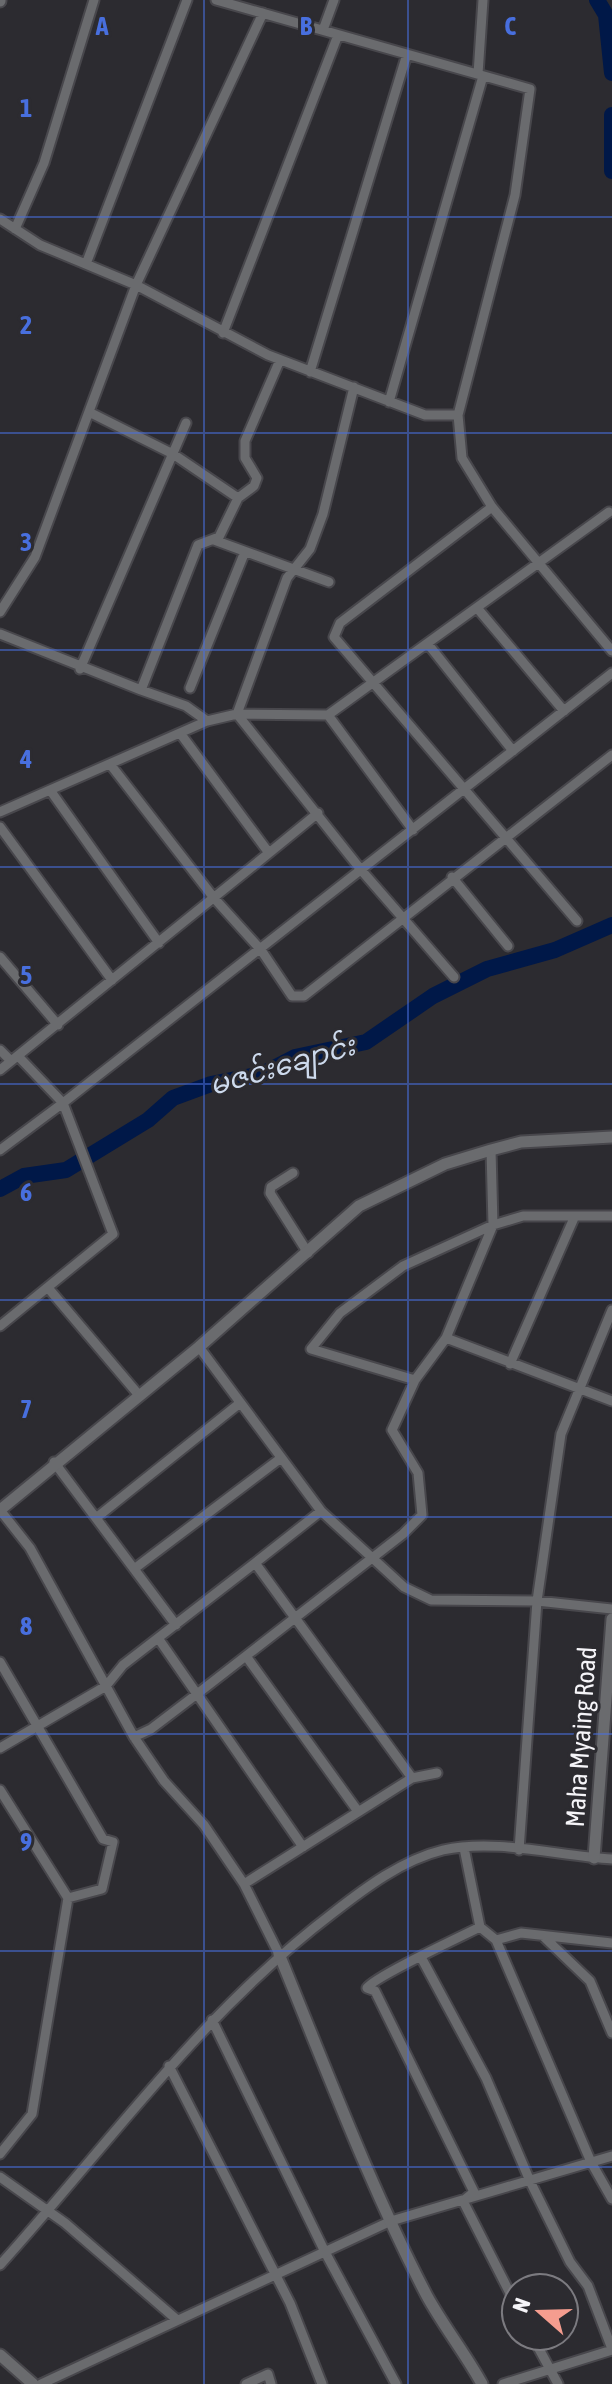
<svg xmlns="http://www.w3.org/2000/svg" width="612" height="2384" font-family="'Asap Condensed','Noto Sans Myanmar',sans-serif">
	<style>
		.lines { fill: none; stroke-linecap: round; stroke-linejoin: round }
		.river { stroke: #001848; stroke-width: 16 }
		.minor-casing { stroke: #48474c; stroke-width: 13 }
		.tertiary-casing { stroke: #48474c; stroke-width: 15 }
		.minor { stroke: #6a6b6e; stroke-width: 9 }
		.tertiary { stroke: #6a6b6e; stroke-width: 11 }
		.grid { fill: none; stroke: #486fde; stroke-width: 2; stroke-opacity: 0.55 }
		.labels { text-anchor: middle; stroke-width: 6; stroke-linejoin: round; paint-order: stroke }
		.street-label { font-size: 26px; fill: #f5f4f8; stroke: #2c2b30 }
		.water-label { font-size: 28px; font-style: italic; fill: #cddaed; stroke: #2c2b30 }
		.grid-label { font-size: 26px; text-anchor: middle; font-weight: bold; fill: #486fde; stroke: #2c2b30; stroke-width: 6; stroke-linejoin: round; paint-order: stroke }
	</style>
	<rect width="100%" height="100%" fill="#2c2b30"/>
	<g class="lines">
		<path class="river" d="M597,0L606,15L612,73
			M612,115V171
			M0,1189L24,1176L66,1170L148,1120L173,1098L211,1084L262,1074L295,1057L366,1042L433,996L487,969L555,950L612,925"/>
		<g class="minor-casing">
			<path id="minor" d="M216,0L530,89L515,195L458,415L462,458L492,507L612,651
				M323,30L334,0
				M478,74L483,0
				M0,219L40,245L136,285L268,355L425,415H458
				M15,229L44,163L94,0
				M86,264L187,0
				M223,333L338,35
				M310,372L407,54
				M354,387L323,514L310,549L287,578L237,714L362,871L454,977
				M389,402L483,76
				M89,412L173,454L238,498
				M492,507L340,623L334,637L577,921
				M214,540L329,582
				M478,609L564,711
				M0,612L35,557L136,285L263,13
				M0,634L141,690L198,545L219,537L238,498L254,486L257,478L245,458V441L280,360
				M428,644L513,751
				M80,669L186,423
				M190,688L244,554
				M141,690L186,706L207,721
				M328,715L413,830
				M110,764L214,898L261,950L292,996H304L612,755
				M50,790L159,943
				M0,812L207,721L237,714L328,715L609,512
				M0,827L112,980
				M269,853L318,813
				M452,877L508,946
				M0,957L58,1025
				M0,1050L11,1061
				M0,1070L269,853L180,733
				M0,1150L63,1103L18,1056
				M293,1173L271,1187L270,1193L308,1253
				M49,1289L138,1394
				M0,1326L113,1234L63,1103L612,673
				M446,1338L612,1401
				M199,1347L321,1511L255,1563L412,1778L244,1884L279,1954
				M510,1364L574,1218
				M415,1380L311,1349L340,1313L403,1266L493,1225L523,1216H612
				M54,1462L176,1625
				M0,1510L30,1548L134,1737L164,1781L204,1825L244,1884
				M321,1511L404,1587L431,1600L537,1601L612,1609
				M96,1518L240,1403
				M134,1569L281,1458
				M158,1638L303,1847
				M246,1656L357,1810
				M0,1662L103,1839L113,1842L102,1889L68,1898
				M134,1737L151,1729L197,1694L403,1534L422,1515L418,1473L392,1430L415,1380L446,1338L493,1225L491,1150
				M0,1748L106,1686L123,1665L255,1563
				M412,1778L437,1773
				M0,1790L68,1898L32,2114L0,2154
				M464,1848L480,1927L496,1940L591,2162L612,2199
				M519,1850L537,1601L561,1434L612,1310
				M480,1927C460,1937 374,1977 367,1988L375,1991L474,2192L463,2201L516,2305
				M543,1936L590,1981L612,2033
				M496,1940L521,1933L612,1943
				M422,1959L486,2078L530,2181L570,2262L588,2286L612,2349
				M212,2020L325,2252L396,2384
				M169,2066L290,2303L322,2384
				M0,2177L65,2223L176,2319
				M0,2265C110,2143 200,2014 333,1913C365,1888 402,1860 443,1850C496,1838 558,1856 612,1859
				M532,2336L558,2384
				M41,2384L391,2221L612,2156
				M246,2384L268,2374L271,2384
				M503,2384L612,2350"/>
		</g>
		<g class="tertiary-casing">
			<path id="tertiary" d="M0,1V0
				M0,1510L199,1347L359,1206L445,1164L491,1150L521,1142L612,1137
				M594,1858L612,1619
				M279,1954C326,2068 370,2187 427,2296C444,2327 465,2353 482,2384
				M0,2355L33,2384"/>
		</g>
		<use href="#minor" class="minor"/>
		<use href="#tertiary" class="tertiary"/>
	</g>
	<path class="grid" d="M204,0V2384M408,0V2384M0,217H612M0,433H612M0,650H612M0,867H612M0,1084H612M0,1300H612M0,1517H612M0,1734H612M0,1951H612M0,2167H612"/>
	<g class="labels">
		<g class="street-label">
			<text transform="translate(581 1737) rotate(-86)" y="9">Maha Myaing Road</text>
		</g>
		<g class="water-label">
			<text transform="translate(282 1065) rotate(-16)" y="10">မဇင်းချောင်း</text>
		</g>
	</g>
	<g class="grid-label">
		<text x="102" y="35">A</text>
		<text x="306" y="35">B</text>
		<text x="510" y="35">C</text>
		<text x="26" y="117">1</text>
		<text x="26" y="334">2</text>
		<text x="26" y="551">3</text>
		<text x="26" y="768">4</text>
		<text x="26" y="984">5</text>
		<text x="26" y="1201">6</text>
		<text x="26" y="1418">7</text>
		<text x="26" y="1635">8</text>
		<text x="26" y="1851">9</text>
	</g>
	<g transform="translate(540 2312) rotate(290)"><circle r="38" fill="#2c2b30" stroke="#7c7b80" stroke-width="2"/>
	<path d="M0-6L14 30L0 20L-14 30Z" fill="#f59d8f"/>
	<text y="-12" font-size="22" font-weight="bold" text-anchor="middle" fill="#f5f4f8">N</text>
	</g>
</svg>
